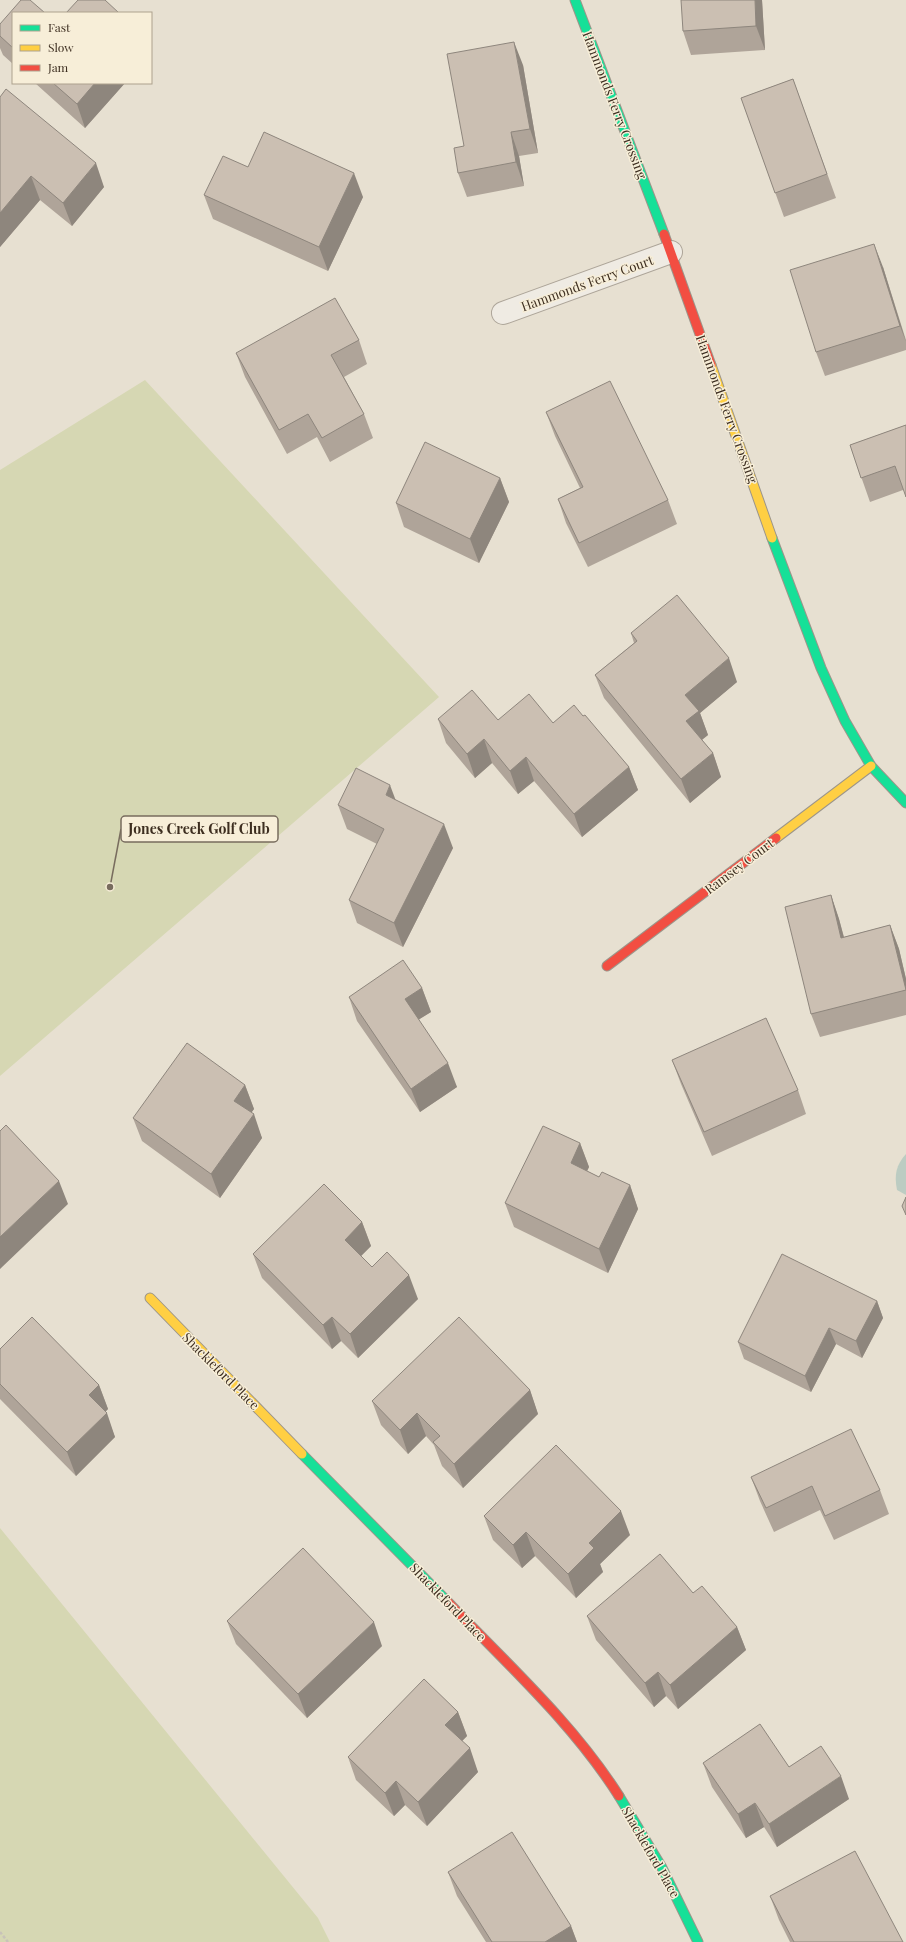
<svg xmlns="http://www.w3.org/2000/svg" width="906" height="1942" font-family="'Playfair Display',serif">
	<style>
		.green { fill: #d6d7b3 }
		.water { fill: #bcccc2 }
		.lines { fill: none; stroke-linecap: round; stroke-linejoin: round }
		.street-casing { stroke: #ada599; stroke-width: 24 }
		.fast-casing { stroke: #9c958a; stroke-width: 11 }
		.slow-casing { stroke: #9c958a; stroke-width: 11 }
		.jam-casing { stroke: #9c958a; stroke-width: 11 }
		.path { stroke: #c8c2b9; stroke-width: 2.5; stroke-dasharray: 3 2; stroke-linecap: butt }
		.street { stroke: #efebe3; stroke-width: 22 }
		.fast { stroke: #16e098; stroke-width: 9 }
		.slow { stroke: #ffcf43; stroke-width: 9 }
		.jam { stroke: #f24e42; stroke-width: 9 }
		.wall { fill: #afa499 }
		.shaded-wall { fill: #8e867d }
		.building { fill: #cbbfb2; stroke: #8e867d }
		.labels { text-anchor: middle; stroke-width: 3; stroke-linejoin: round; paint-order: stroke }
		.street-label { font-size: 13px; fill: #3d2e20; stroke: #f7eed8 }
		.leader { fill: none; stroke: #786c5e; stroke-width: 1.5 }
		.callout-dot { fill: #786c5e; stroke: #f7eed8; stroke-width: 1.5 }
		.callout { fill: #f7eed8; stroke: #786c5e; stroke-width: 1.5 }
		.callout-label { font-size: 14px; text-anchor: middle; font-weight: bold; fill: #3d2e20 }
	</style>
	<rect width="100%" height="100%" fill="#e7e0d1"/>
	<path class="green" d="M145,380L439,697L0,1076V470Z
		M0,1528L318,1918L330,1942H0Z"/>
	<path class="water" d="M906,1154V1195L897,1190C894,1175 896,1165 906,1154Z"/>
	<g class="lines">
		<g class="street-casing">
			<path id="street" d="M503,313L671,252"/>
		</g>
		<g class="fast-casing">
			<path id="fast" d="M575,0L664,234
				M772,538L821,668L845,721L871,766L906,803
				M302,1454L446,1600
				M619,1796L661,1866L698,1942"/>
		</g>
		<g class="slow-casing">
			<path id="slow" d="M711,365L772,538
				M776,838L871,766
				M150,1298L302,1454"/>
		</g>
		<g class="jam-casing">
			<path id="jam" d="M664,234L711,365
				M607,966L776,838
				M446,1600C506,1663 572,1722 619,1796"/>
		</g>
		<path class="path" d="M0,1932L8,1942"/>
		<use href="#street" class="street"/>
		<use href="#fast" class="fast"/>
		<use href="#slow" class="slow"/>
		<use href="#jam" class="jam"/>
	</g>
	<path class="wall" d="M762,0L765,50L691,55L683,31Z
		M13,13V64L3,55L0,48V24Z
		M523,65L538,153L519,156L524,186L467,197L458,173L464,146Z
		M793,79L836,198L784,217L741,98Z
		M35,83H125L85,128Z
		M0,97L104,187L72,226L40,200L0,247Z
		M248,167L363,197L328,271L213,219L204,195Z
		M883,267L906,340V350L825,376L816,352Z
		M359,340L367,364L344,377L364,414L373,438L330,462L317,437L287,454L245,377L236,353Z
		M546,412L668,500L677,524L588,567L566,523L558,499L580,488L555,436Z
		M906,425L903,490L870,502L850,445Z
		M500,478L509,502L479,563L404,527L396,503Z
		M631,633L737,682L700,713L708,735L702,740L713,753L721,777L690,803L604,698L595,675L634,643Z
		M583,716L629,767L638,790L582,837L534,781L518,794L492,763L475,778L446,743L438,719L498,720L553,723Z
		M396,800L453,848L403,947L357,923L349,900L377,844L347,829L338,805Z
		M831,895L839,919L844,937L890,925L899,949L906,979V1015L820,1037L811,1014Z
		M422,988L431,1012L418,1020L457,1087L420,1112L357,1021L349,997Z
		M672,1060L798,1090L806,1114L712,1156L681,1084Z
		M245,1085L254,1109L251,1113L262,1138L220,1198L142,1141L133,1118Z
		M580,1143L589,1167L587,1171L599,1177L630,1185L638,1209L608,1273L514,1227L505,1203Z
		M362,1222L371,1246L361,1256L372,1267L418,1299L358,1358L341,1341L332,1349L262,1278L253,1254Z
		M877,1301L883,1318L862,1358L836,1344L811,1392L744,1359L738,1342Z
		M0,1349L99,1385L108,1409L105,1412L115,1437L76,1476L0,1399Z
		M530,1390L538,1414L463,1488L442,1466L434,1445L426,1436L408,1454L381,1425L372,1401Z
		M751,1477L880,1490L889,1514L834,1540L820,1510L774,1532L760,1501Z
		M484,1516L630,1535L600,1564L603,1572L576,1598L535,1556L522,1568L493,1540Z
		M693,1593L737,1627L746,1650L678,1709L666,1696L654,1707L596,1640L587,1616Z
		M227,1621L382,1646L307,1718L236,1644Z
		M458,1712L467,1736L462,1741L478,1772L427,1826L405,1805L394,1816L356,1780L348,1757Z
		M703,1763L789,1767L849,1799L777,1847L764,1827L746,1838L712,1787Z
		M448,1872L571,1926L577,1942H486L457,1896Z
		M770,1896L903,1942H790L779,1920Z"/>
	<path class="shaded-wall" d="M755,0H762L765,50L756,26Z
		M514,42L523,65L538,153L530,129Z
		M95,83H125L85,128L77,104Z
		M511,132L519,156L524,186L516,162Z
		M96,163L104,187L72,226L63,203Z
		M354,173L363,197L328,271L319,247Z
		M31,176L40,200L0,247V213Z
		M874,244L883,267L906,342L900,326Z
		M500,478L509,502L479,563L470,539Z
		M729,658L737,682L700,713L708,735L695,745L686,721L685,695Z
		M484,739L492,763L475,778L467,754Z
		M713,753L721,777L690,803L681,779Z
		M526,757L534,781L518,794L510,771Z
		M629,767L638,790L582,837L574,814Z
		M390,785L399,809L386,795Z
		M444,824L453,848L403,947L394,923Z
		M831,895L839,919L850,961L841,938Z
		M890,925L899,949L906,979V990Z
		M422,988L431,1012L413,1023L405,999Z
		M448,1063L457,1087L420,1112L411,1089Z
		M245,1085L254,1109L243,1124L234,1101Z
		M254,1114L262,1138L220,1198L211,1174Z
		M580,1143L589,1167L579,1187L571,1163Z
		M59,1181L68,1204L0,1269V1237Z
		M630,1185L638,1209L608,1273L599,1249Z
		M362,1222L371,1246L353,1264L345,1240Z
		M409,1275L418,1299L358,1358L350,1334Z
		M877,1301L883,1318L862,1358L856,1341Z
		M332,1317L341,1341L332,1349L323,1325Z
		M829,1328L836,1344L811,1392L805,1376Z
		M99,1385L108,1409L98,1419L89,1395Z
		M530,1390L538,1414L463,1488L454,1464Z
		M107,1413L115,1437L76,1476L67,1452Z
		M417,1413L426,1436L408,1454L400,1430Z
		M621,1511L630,1535L600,1564L603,1572L576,1598L568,1574L589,1543Z
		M526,1532L535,1556L522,1568L513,1545Z
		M374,1622L382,1646L307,1718L298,1694Z
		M737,1627L746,1650L678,1709L670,1685Z
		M658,1672L666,1696L654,1707L645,1683Z
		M458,1712L467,1736L454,1749L445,1725Z
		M470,1748L478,1772L427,1826L418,1802Z
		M841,1776L849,1799L777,1847L769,1824Z
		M396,1781L405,1805L394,1816L385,1793Z
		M755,1803L764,1827L746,1838L738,1814Z
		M571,1926L577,1942H545Z"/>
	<path class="building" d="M21,0H30L45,13H13V48L0,36V24Z
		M78,0H105L119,13H66Z
		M681,0H755L756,26L683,31Z
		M514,42L530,129L511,132L516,162L458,173L454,148L464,146L447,54Z
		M793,79L827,174L775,193L741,98Z
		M53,83H95L77,104Z
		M6,89L96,163L63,203L31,176L0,213V97Z
		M264,132L354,173L319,247L204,195L223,156L248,167Z
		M874,244L900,326L816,352L790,270Z
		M335,298L359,340L331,355L364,414L322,438L308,414L279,430L236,353Z
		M610,381L668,500L579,543L558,499L583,487L546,412Z
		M906,425V497L895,466L861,478L850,445Z
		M425,442L500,478L470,539L396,503Z
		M677,595L729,658L685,695L699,711L686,721L713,753L681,779L595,675L637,641L631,633Z
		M472,690L498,720L529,694L553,723L574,705L583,716L585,715L629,767L574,814L526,757L510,771L484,739L467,754L438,719Z
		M356,768L390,785L386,795L444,824L394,923L349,900L384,829L338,805Z
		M831,895L841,938L890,925L906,990L811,1014L785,907Z
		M403,960L422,988L405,999L448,1063L411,1089L349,997Z
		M766,1018L798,1090L704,1132L672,1060Z
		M187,1043L245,1085L234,1101L254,1114L211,1174L133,1118Z
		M6,1125L59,1181L0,1237V1131Z
		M543,1126L580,1143L571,1163L599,1177L602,1172L630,1185L599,1249L505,1203Z
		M324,1184L362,1222L345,1240L372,1267L387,1252L409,1275L350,1334L332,1317L323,1325L253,1254Z
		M906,1197V1215L902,1206Z
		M782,1254L877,1301L856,1341L829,1328L805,1376L738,1342Z
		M32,1317L99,1385L89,1395L107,1413L67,1452L0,1384V1349Z
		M459,1317L530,1390L454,1464L433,1442L440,1436L417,1413L400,1430L372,1401Z
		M851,1429L880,1490L825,1516L812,1486L766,1508L751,1477Z
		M556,1445L621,1511L589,1543L594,1548L568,1574L526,1532L513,1545L484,1516Z
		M303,1548L374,1622L298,1694L227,1621Z
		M660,1554L693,1593L702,1586L737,1627L670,1685L658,1672L645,1683L587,1616Z
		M424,1679L458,1712L445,1725L470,1748L418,1802L396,1781L385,1793L348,1757Z
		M760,1724L789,1767L821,1746L841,1776L769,1824L755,1803L738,1814L703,1763Z
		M512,1832L571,1926L545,1942H492L448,1872Z
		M855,1851L903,1942H794L770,1896Z"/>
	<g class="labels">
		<g class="street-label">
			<text transform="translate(615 105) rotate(69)" y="5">Hammonds Ferry Crossing</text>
			<text transform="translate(587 283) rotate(-20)" y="5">Hammonds Ferry Court</text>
			<text transform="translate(727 409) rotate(70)" y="5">Hammonds Ferry Crossing</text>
			<text transform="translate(739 866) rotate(-37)" y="5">Ramsey Court</text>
			<text transform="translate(221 1371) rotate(45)" y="5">Shackleford Place</text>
			<text transform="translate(448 1602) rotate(46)" y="5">Shackleford Place</text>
			<text transform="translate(651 1852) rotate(60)" y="5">Shackleford Place</text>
		</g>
	</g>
	<path class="leader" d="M110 887L121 829"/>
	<circle class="callout-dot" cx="110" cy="887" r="4"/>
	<rect class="callout" x="121" y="816" width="157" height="26" rx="4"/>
	<g class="callout-label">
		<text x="199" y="834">Jones Creek Golf Club</text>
	</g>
	<rect x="12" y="12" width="140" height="72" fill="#f7eed8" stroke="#ada18e"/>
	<rect x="20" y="25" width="20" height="6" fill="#16e098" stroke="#ada18e"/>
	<text x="48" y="32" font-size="12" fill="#3d2e20">Fast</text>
	<rect x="20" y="45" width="20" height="6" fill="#ffcf43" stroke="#ada18e"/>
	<text x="48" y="52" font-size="12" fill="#3d2e20">Slow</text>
	<rect x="20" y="65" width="20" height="6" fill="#f24e42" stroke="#ada18e"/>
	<text x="48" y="72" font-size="12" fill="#3d2e20">Jam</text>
</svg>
